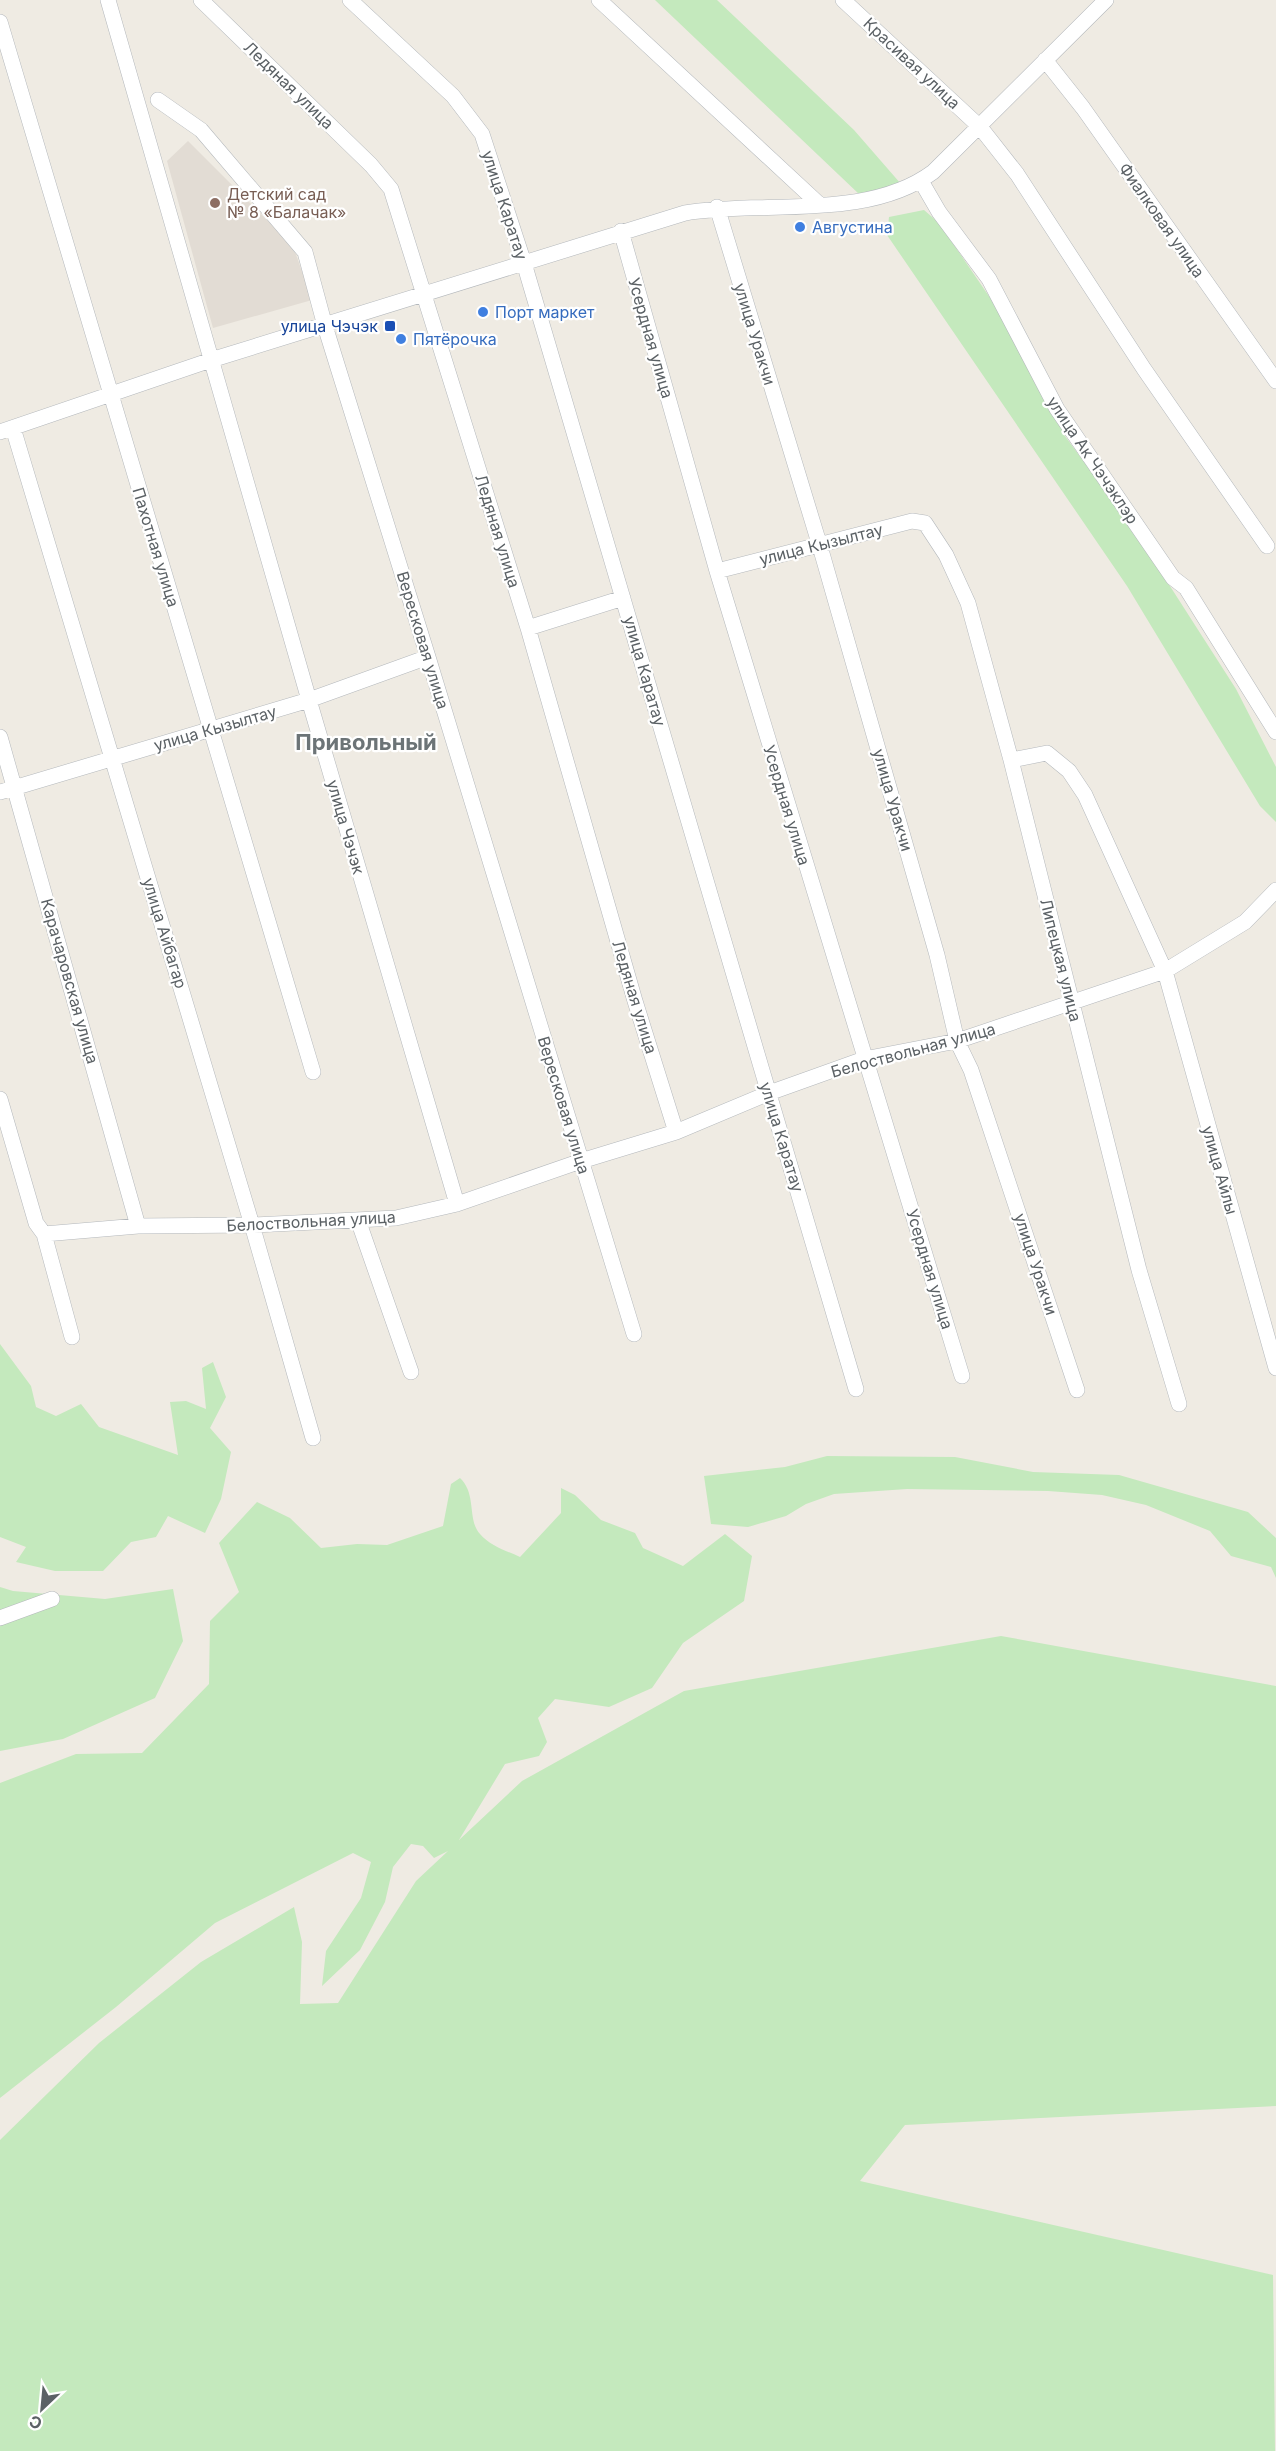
<svg xmlns="http://www.w3.org/2000/svg" width="1276" height="2451" font-family="Inter,sans-serif">
	<style>
		.education { fill: #e2dcd4 }
		.green { fill: #c4e9bd }
		.lines { fill: none; stroke-linecap: round; stroke-linejoin: round }
		.minor-casing { stroke: #b4b8bc; stroke-width: 16 }
		.minor { stroke: #fff; stroke-width: 15 }
		.education-dot { fill: #8d6e63; stroke: #fff; stroke-width: 2 }
		.shop-dot { fill: #3f7fe0; stroke: #fff; stroke-width: 2 }
		.transit-dot { fill: #1a4fb4; stroke: #fff; stroke-width: 2 }
		.labels { text-anchor: middle; stroke-width: 4.5; stroke-linejoin: round; paint-order: stroke }
		.street-label { font-size: 16px; fill: #5b6165; stroke: #fff }
		.education-label { font-size: 16px; fill: #785e54; stroke: #fff; text-anchor: start }
		.shop-label { font-size: 16px; fill: #366cbe; stroke: #fff; text-anchor: start }
		.transit-label { font-size: 16px; fill: #164399; stroke: #fff; text-anchor: end }
		.district-label { font-size: 22px; font-weight: bold; fill: #6c7477; stroke: #fff }
	</style>
	<rect width="100%" height="100%" fill="#efebe3"/>
	<path class="education" d="M188,141L293,246L312,300L213,328L167,161Z"/>
	<path class="green" d="M655,0H717L854,130L901,184L860,195Z
		M924,210L939,223L1012,330L1065,436L1134,530L1236,689L1276,767V822L1260,806L1127,586L887,235L889,217Z
		M0,1344L31,1386L36,1407L56,1416L81,1404L99,1427L178,1455L170,1402L186,1401L206,1409L202,1368L213,1362L226,1397L210,1428L231,1452L221,1499L205,1533L168,1516L156,1537L131,1542L103,1571H55L16,1562L26,1547L0,1537Z
		M827,1456L955,1457L1033,1472L1119,1475L1248,1512L1276,1538V1578L1271,1567L1231,1556L1210,1531L1146,1505L1102,1495L1048,1491L907,1489L834,1494L806,1504L786,1516L748,1527L711,1524L704,1476L785,1467Z
		M460,1478C477,1494 467,1520 480,1534C490,1546 507,1551 520,1557L561,1513V1488L575,1495L601,1520L635,1533L643,1548L683,1566L725,1534L752,1556L744,1601L683,1643L652,1688L609,1707L555,1699L538,1718L547,1742L539,1756L505,1764L459,1840L522,1781L684,1691L1001,1636L1276,1686V2106L905,2125L860,2181L1273,2275L1275,2451H0V2140L99,2043L201,1962L294,1907L302,1942L300,2004L338,2003L416,1881L448,1851L434,1858L423,1846L411,1844L393,1867L385,1902L360,1950L322,1986L326,1951L361,1898L371,1862L353,1853L215,1923L116,2007L0,2098V1783L76,1754L142,1753L209,1684L210,1621L239,1592L219,1543L257,1502L290,1518L321,1548L357,1544L387,1545L443,1526L451,1484Z
		M0,1587L13,1591L105,1599L173,1589L183,1641L155,1698L63,1739L0,1751Z"/>
	<g class="lines">
		<g class="minor-casing">
			<path id="minor" d="M108,0L309,700L457,1204
				M201,0L371,165L391,189L528,628L635,1001L676,1132
				M350,0L453,96L482,134L524,263L856,1389
				M599,0L819,204
				M843,0L980,127L1017,174L1144,369L1267,546
				M0,22L313,1072
				M1045,60L1083,108L1276,381
				M158,100L201,130L305,252L325,326L428,657L634,1334
				M921,181L939,212L989,279L1057,409L1173,578L1186,588L1276,732
				M717,207L819,543L937,955L957,1041L971,1070L1077,1390
				M621,231L717,571L962,1376
				M13,428L252,1225L313,1438
				M0,432L211,360L685,213C763,200 867,221 933,172L1106,0
				M717,571L912,521L925,523L946,555L968,603L1011,760L1139,1270L1179,1404
				M528,628L623,598
				M0,737L138,1226
				M1011,760L1047,753L1069,771L1085,795L1165,971L1276,1368
				M0,792L309,700L428,657
				M0,1099L36,1223L44,1234L72,1337
				M358,1220L411,1372
				M44,1234L138,1226L252,1225L396,1218L457,1204L581,1161L676,1132L769,1093L864,1059L957,1041L1165,971L1245,922L1276,890
				M0,1618L52,1599"/>
		</g>
		<use href="#minor" class="minor"/>
	</g>
	<circle class="education-dot" cx="215" cy="203" r="6"/>
	<g class="shop-dot">
		<circle cx="800" cy="227" r="6"/>
		<circle cx="483" cy="312" r="6"/>
		<circle cx="401" cy="339" r="6"/>
	</g>
	<rect class="transit-dot" x="384" y="320" width="12" height="12" rx="3"/>
	<g class="labels">
		<g class="street-label">
			<text transform="translate(912 63) rotate(43)" y="6">Красивая улица</text>
			<text transform="translate(289 85) rotate(44)" y="6">Ледяная улица</text>
			<text transform="translate(505 205) rotate(72)" y="6">улица Каратау</text>
			<text transform="translate(1162 220) rotate(55)" y="6">Фиалковая улица</text>
			<text transform="translate(755 334) rotate(73)" y="6">улица Уракчи</text>
			<text transform="translate(651 338) rotate(74)" y="6">Усердная улица</text>
			<text transform="translate(1093 460) rotate(56)" y="6">улица Ак Чэчэклэр</text>
			<text transform="translate(498 531) rotate(73)" y="6">Ледяная улица</text>
			<text transform="translate(821 544) rotate(-14)" y="6">улица Кызылтау</text>
			<text transform="translate(156 547) rotate(73)" y="6">Пахотная улица</text>
			<text transform="translate(423 640) rotate(73)" y="6">Вересковая улица</text>
			<text transform="translate(645 671) rotate(74)" y="6">улица Каратау</text>
			<text transform="translate(215 728) rotate(-16)" y="6">улица Кызылтау</text>
			<text transform="translate(893 800) rotate(74)" y="6">улица Уракчи</text>
			<text transform="translate(787 805) rotate(73)" y="6">Усердная улица</text>
			<text transform="translate(346 827) rotate(74)" y="6">улица Чэчэк</text>
			<text transform="translate(165 933) rotate(73)" y="6">улица Айбагар</text>
			<text transform="translate(1061 960) rotate(76)" y="6">Липецкая улица</text>
			<text transform="translate(70 981) rotate(74)" y="6">Карачаровская улица</text>
			<text transform="translate(635 997) rotate(73)" y="6">Ледяная улица</text>
			<text transform="translate(913 1050) rotate(-15)" y="6">Белоствольная улица</text>
			<text transform="translate(564 1105) rotate(73)" y="6">Вересковая улица</text>
			<text transform="translate(782 1137) rotate(73)" y="6">улица Каратау</text>
			<text transform="translate(1220 1170) rotate(74)" y="6">улица Айлы</text>
			<text transform="translate(311 1221) rotate(-3)" y="6">Белоствольная улица</text>
			<text transform="translate(1036 1264) rotate(72)" y="6">улица Уракчи</text>
			<text transform="translate(930 1269) rotate(73)" y="6">Усердная улица</text>
		</g>
		<g class="education-label">
			<text x="227" y="200">Детский сад<tspan x="227" dy="18">№ 8 «Балачак»</tspan></text>
		</g>
		<g class="shop-label">
			<text x="812" y="233">Августина</text>
			<text x="495" y="318">Порт маркет</text>
			<text x="413" y="345">Пятёрочка</text>
		</g>
		<g class="transit-label">
			<text x="378" y="332">улица Чэчэк</text>
		</g>
		<g class="district-label">
			<text x="366" y="750">Привольный</text>
		</g>
	</g>
	<g transform="translate(42 2409) rotate(206)" stroke="#ffffff" stroke-width="4.5" paint-order="stroke">
	<path d="M0-4.5L10 22L0 15L-10 22Z" fill="#5b6165"/>
	<text y="-9" font-size="16" font-weight="bold" text-anchor="middle" fill="#5b6165">С</text>
	</g>
</svg>
